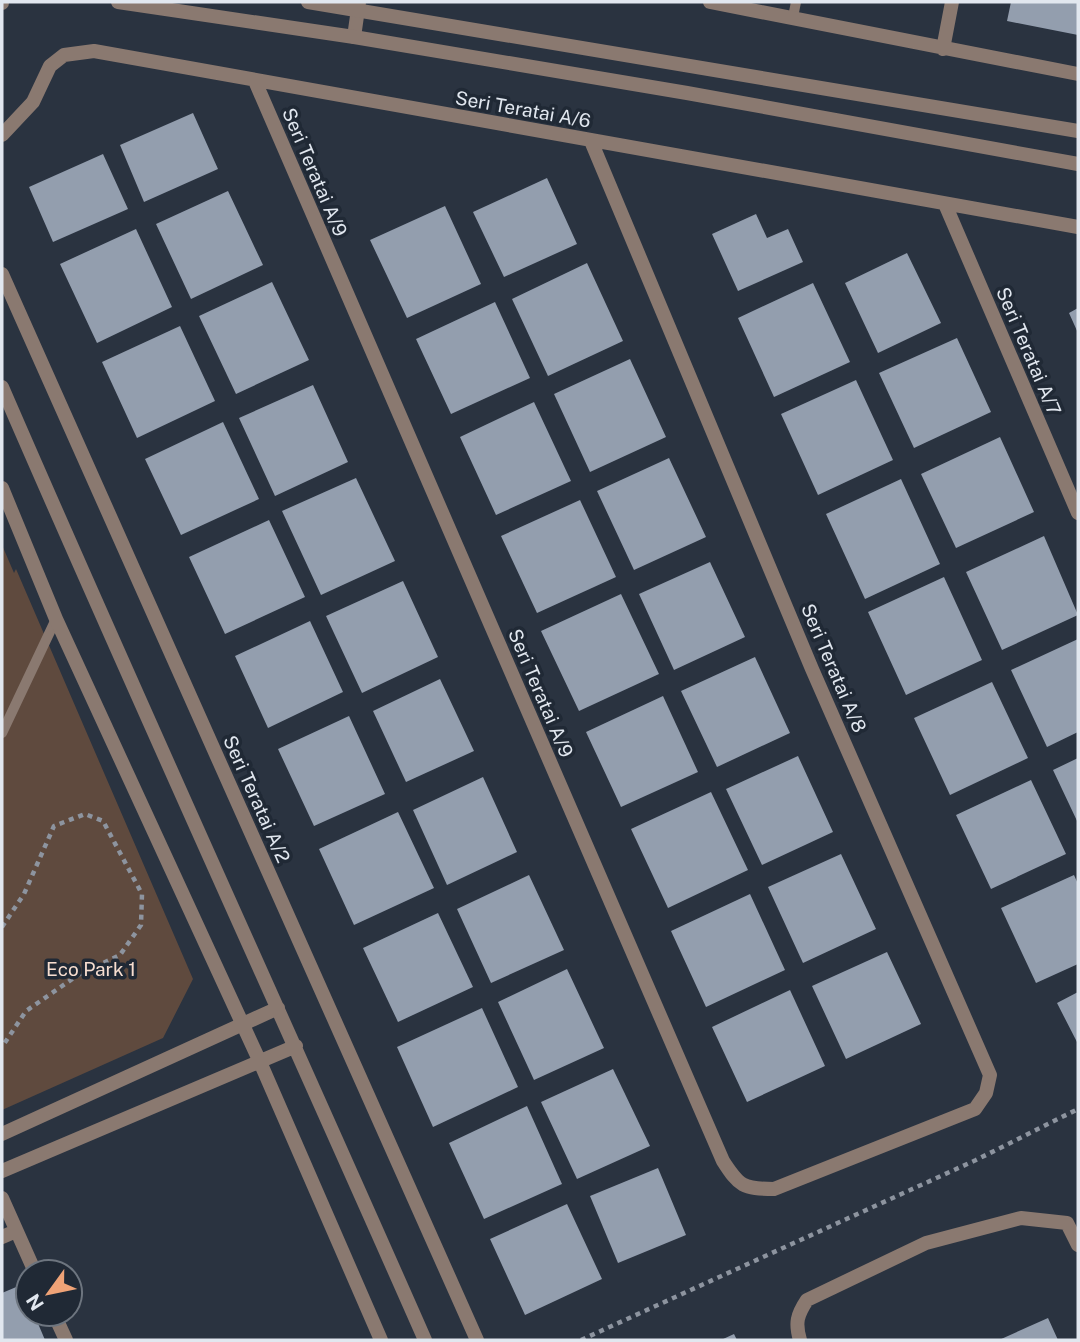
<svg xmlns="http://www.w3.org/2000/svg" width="1080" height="1342" font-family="'Public Sans',sans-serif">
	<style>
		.green { fill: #5f4a3e }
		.building { fill: #939eae }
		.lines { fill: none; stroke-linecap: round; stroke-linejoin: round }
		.path { stroke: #8d949f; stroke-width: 4.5; stroke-dasharray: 5 5; stroke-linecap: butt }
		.service { stroke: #8a7970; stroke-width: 10 }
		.minor { stroke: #8a7970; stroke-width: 14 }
		.tertiary { stroke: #8a7970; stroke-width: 14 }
		.labels { text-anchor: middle; stroke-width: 7; stroke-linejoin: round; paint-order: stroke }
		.street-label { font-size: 19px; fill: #e1e7ef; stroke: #202935 }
		.park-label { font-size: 19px; fill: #f7ded0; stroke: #202935 }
	</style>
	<rect width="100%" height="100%" fill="#2a3340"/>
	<path class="green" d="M2,545L14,573L16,569L193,979L163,1038L2,1110Z"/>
	<path class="building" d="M1011,2H1078V35L1007,21Z
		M193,113L218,169L144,202L120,145Z
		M103,154L128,209L53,242L29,187Z
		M547,178L577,244L504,277L473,212Z
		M228,191L263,265L191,299L156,224Z
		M445,206L481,284L407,318L370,240Z
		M756,214L767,238L788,229L803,262L738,291L712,234Z
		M136,229L172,307L97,343L60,264Z
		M907,253L941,323L878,353L845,283Z
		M587,263L623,341L548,376L512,299Z
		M272,282L309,360L236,394L199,316Z
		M813,283L850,362L774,397L738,318Z
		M495,302L530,378L451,414L416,339Z
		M1078,308V333L1069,313Z
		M180,326L215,401L137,438L102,362Z
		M957,338L991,412L914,448L879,373Z
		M630,359L666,437L590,472L554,394Z
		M856,380L893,460L818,495L781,414Z
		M313,385L348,462L275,496L239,418Z
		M534,402L571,481L496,515L460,437Z
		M223,422L259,499L181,535L145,459Z
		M1000,437L1034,512L956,548L921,474Z
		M669,458L706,537L634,570L597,491Z
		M356,478L395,561L321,595L282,511Z
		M901,479L940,564L865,599L826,514Z
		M580,500L616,577L537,613L501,536Z
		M269,520L305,597L225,634L189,557Z
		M1044,536L1078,615L1002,650L966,572Z
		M710,562L745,637L674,670L639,594Z
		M944,577L982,660L906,695L868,612Z
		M403,581L438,657L362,693L326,616Z
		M621,594L659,674L579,711L541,631Z
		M310,621L343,692L268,728L235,656Z
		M1078,639V732L1047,747L1011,670Z
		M755,657L790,733L717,767L681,691Z
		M440,679L474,751L406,782L373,711Z
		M992,682L1028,758L950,795L914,718Z
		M663,696L698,772L621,807L586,732Z
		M349,716L385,794L314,826L278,749Z
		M798,756L833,832L762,865L726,789Z
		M1078,758V823L1053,770Z
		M483,777L517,852L447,885L413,810Z
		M1031,780L1066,854L991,889L956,815Z
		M711,792L748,870L668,908L631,829Z
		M398,812L434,888L354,925L319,849Z
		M841,854L876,929L803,963L768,887Z
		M529,875L564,950L491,983L457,909Z
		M1074,875L1078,884V964L1036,983L1001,908Z
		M750,894L785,970L706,1007L671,931Z
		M438,913L473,987L398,1022L363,948Z
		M887,952L921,1024L846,1059L812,986Z
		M567,969L604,1048L534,1080L498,1002Z
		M790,990L825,1066L747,1102L712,1027Z
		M1078,992V1044L1057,1003Z
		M482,1008L518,1087L433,1127L397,1047Z
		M613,1069L650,1146L577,1179L541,1102Z
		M527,1106L562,1184L484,1219L449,1143Z
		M658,1168L686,1235L618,1263L590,1196Z
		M567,1204L602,1279L525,1315L490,1239Z
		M21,1285L28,1300V1314H34L45,1340H2V1293Z
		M1048,1318L1058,1340H999Z
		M734,1334L737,1340H721Z"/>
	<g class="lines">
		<path class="path" d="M2,927L24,894L54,826L85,814L103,821L142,894L141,925L120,955L78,975L26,1011L2,1047
			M581,1340L976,1160L1078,1109"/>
		<path class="service" d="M793,17L796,2
			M2,733L56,619"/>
		<path class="minor" d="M710,2L1078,74
			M354,37L359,2
			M943,49L952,2
			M255,81L723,1161C739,1186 743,1189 774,1189L975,1109L986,1093L990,1075L812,669L591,141
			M2,135L33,102L50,66L64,55L94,51L1078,227
			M945,204L1078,513
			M2,274L477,1340
			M2,1198L35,1272
			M2,1237L16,1231
			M54,1314L66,1340
			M800,1340C795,1323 797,1315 807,1300L926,1243L1021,1218L1067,1223L1078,1245"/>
		<path class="tertiary" d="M118,2L354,37L687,93L1078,164
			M308,2L1078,131
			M2,3V2
			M2,387C140,706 285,1022 425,1340
			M2,488L56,619L260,1062L381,1340
			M2,1134L278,1008
			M2,1171L296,1046"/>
	</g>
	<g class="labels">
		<g class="street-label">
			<text transform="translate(523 109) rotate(10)" y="7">Seri Teratai A/6</text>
			<text transform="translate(315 172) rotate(67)" y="7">Seri Teratai A/9</text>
			<text transform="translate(1029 351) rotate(67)" y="7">Seri Teratai A/7</text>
			<text transform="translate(834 668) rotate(67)" y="7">Seri Teratai A/8</text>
			<text transform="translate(541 693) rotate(67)" y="7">Seri Teratai A/9</text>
			<text transform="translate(257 799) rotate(66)" y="7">Seri Teratai A/2</text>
		</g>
		<g class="park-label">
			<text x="91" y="976">Eco Park 1</text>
		</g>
	</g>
	<rect width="1080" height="1342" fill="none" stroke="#e1e7ef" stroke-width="7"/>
	<g transform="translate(49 1293) rotate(237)"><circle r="33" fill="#202935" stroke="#6d757f" stroke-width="2"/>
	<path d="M0-5L12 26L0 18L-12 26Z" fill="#efa377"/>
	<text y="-10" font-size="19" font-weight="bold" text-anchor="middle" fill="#e1e7ef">N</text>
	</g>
</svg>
